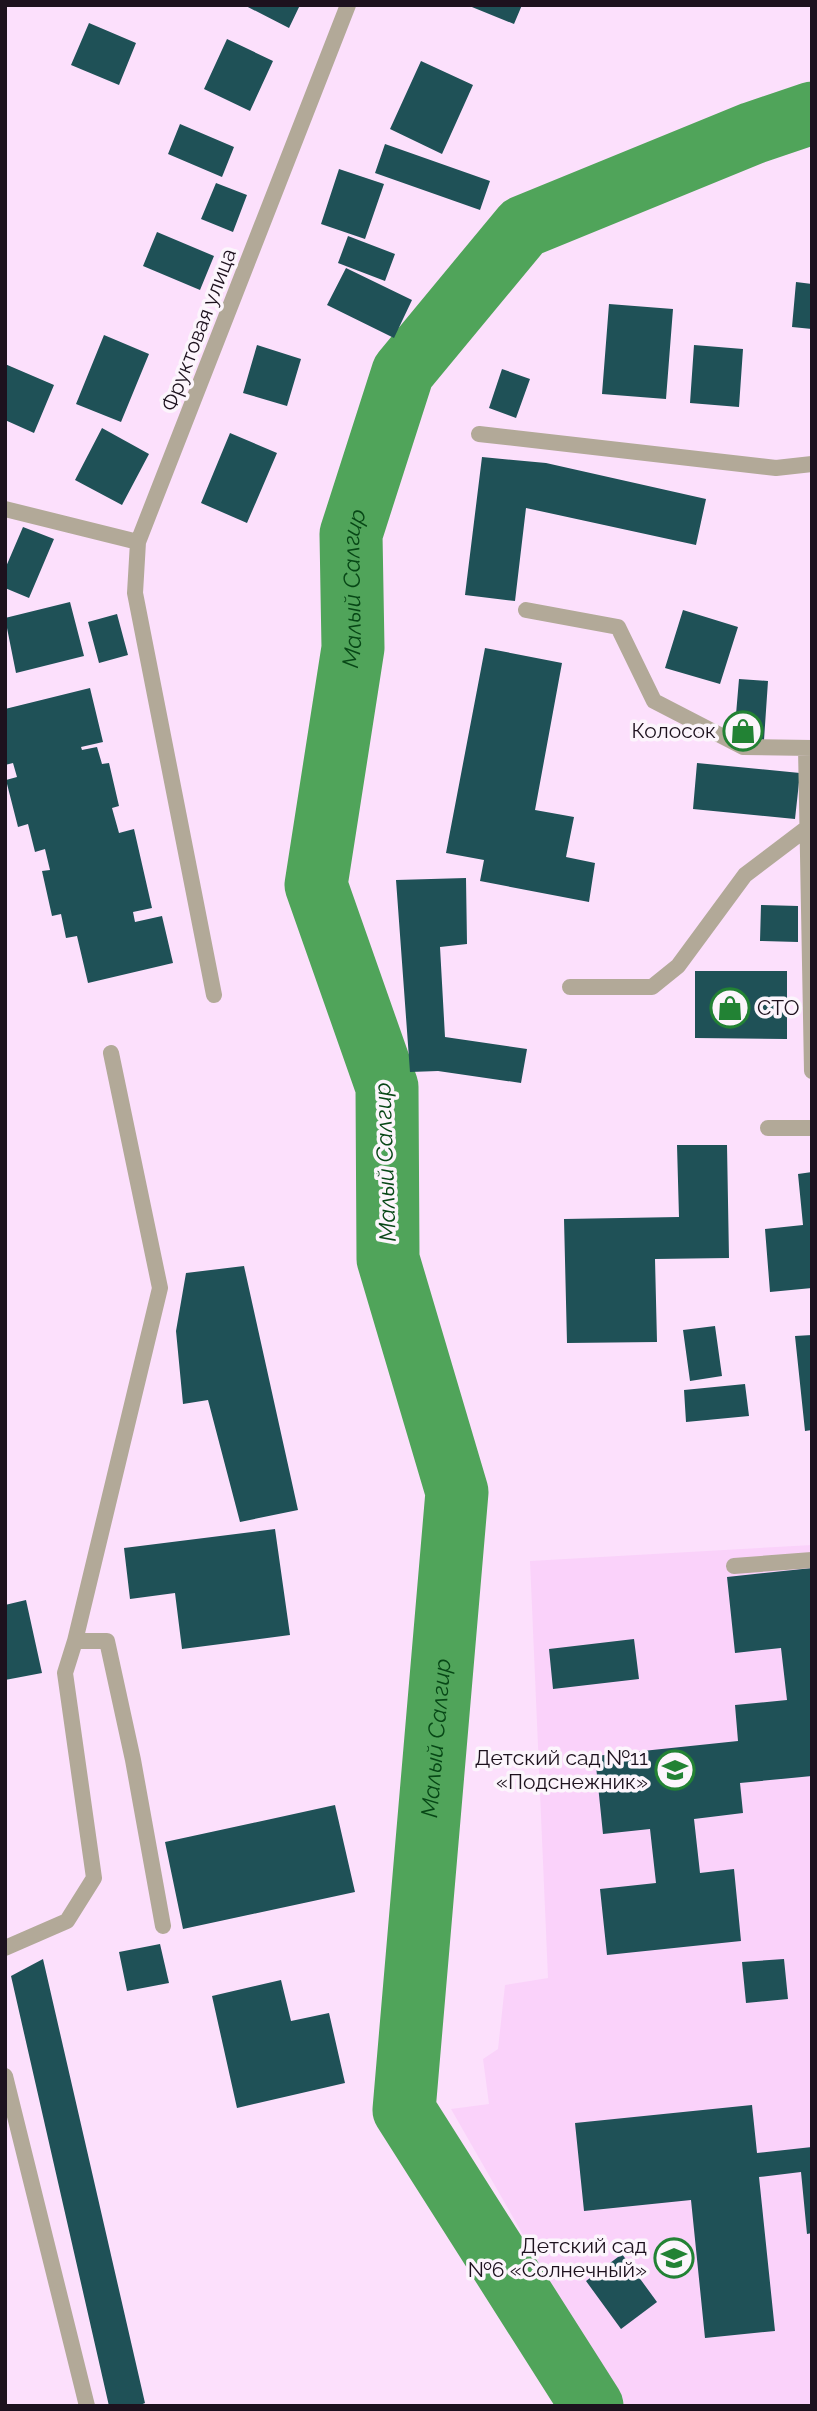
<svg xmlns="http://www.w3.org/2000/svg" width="817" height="2411" font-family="Raleway,sans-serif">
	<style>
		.built { fill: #fad2fa }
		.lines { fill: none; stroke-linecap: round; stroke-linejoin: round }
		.river { stroke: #50a45a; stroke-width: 63 }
		.building { fill: #1f5157 }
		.lane { stroke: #b2a998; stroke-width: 16 }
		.labels { text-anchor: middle; stroke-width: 7; stroke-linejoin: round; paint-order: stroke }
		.street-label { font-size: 21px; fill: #1d121e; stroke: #fcf5fc }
		.poi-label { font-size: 21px; fill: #1d121e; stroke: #fcf5fc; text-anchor: end }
		.water-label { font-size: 23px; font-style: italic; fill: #074716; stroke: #fcf5fc }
	</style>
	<rect width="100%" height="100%" fill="#fce0fc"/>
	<path class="built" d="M812,1545V2406H621L451,2109L489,2104L483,2059L498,2049L505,1985L548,1978L530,1561Z"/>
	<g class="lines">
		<path class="river" id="s1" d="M592,2406L404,2110L457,1492L388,1259L387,1087L316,885L353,648L351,534L403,372L523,227L753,133L812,113"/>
	</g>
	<path class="building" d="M244,5H300L289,28Z
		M467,5H522L514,24Z
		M89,23L136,43L119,85L71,65Z
		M227,39L273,61L250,111L204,89Z
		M421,61L473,85L442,154L390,129Z
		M180,124L234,147L222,177L168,154Z
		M385,144L490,181L480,210L375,173Z
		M339,169L384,184L365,239L321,224Z
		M216,183L247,195L233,232L201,219Z
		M157,232L214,256L200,290L143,266Z
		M348,236L395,254L385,281L338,263Z
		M346,268L412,300L394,338L327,305Z
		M796,282L812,284V329L792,327Z
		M609,304L673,309L666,399L602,394Z
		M104,335L149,354L121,422L76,404Z
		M257,345L301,359L287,406L243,393Z
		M694,345L743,349L739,407L690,403Z
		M5,364L54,385L34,433L5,420Z
		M502,369L530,379L516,418L489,408Z
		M102,428L149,454L122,505L75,480Z
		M230,433L277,453L247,523L201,503Z
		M482,457L546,463L706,499L696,545L526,508L515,601L465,595Z
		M23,527L54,539L29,598L5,588V569Z
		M70,602L84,656L16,673L5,618Z
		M683,610L738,627L720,684L665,668Z
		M117,614L128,655L99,663L88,622Z
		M485,648L562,663L535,810L574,817L566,857L595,863L589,902L480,881L484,860L446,853Z
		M739,679L768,681L764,740L734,738Z
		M90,688L103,742L81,747L82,750L97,747L102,764L109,763L119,806L112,808L119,833L134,829L152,908L133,912L135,922L162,916L173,963L88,983L77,936L66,938L61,914L52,916L42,871L50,870L45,849L35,852L28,824L18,827L6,780L17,777L13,763L5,765V709Z
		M697,763L800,773L795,819L693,809Z
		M466,878L467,944L440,947L445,1037L527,1049L521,1083L438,1071L410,1072L396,880Z
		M761,905L798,906V942L760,941Z
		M695,971H787V1039L695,1038Z
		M677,1145H727L729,1258L655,1259L657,1342L567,1343L564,1219L679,1217Z
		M812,1172V1288L770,1292L765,1229L803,1225L798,1174Z
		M244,1266L298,1510L240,1522L208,1400L183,1404L176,1331L186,1273Z
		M715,1326L722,1376L690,1381L683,1330Z
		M812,1335V1430L805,1431L795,1336Z
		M745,1384L749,1416L686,1422L684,1390Z
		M275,1529L290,1635L182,1649L175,1593L130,1599L124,1548Z
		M812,1568V1776L740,1783L743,1813L694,1819L700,1873L734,1869L741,1941L607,1955L600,1889L656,1883L650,1829L603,1834L595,1756L738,1741L735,1705L787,1700L781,1648L735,1653L727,1577Z
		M26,1600L42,1673L5,1680V1605Z
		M634,1639L639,1679L553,1689L549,1649Z
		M335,1805L355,1892L183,1929L165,1842Z
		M160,1944L169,1983L127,1991L119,1952Z
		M43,1959L145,2403L138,2406H109L11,1976Z
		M784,1959L788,1999L746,2003L742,1962Z
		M281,1980L291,2021L329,2013L345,2083L237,2108L212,1996Z
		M752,2105L757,2153L812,2147V2233L807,2234L801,2172L759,2177L775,2331L705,2338L691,2200L584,2211L575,2123Z
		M622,2254L657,2302L621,2329L586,2281Z"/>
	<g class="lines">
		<path class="lane" d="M479,434L776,468L812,464
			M5,509L138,542L348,5
			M138,542L135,593L214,995
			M526,610L618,627L654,701L743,747L812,748
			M806,748L812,1071
			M570,987H652L678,966L745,875L807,828
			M768,1128H812
			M734,1566L812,1560
			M75,1641L160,1288L111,1053
			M5,1948L67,1921L94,1878L65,1673L75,1641H107L133,1760L163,1926
			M5,2076L87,2406"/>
	</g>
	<defs>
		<g id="shop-ring" transform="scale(2.0125)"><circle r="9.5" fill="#fcf5fc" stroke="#228234" stroke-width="1.5"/><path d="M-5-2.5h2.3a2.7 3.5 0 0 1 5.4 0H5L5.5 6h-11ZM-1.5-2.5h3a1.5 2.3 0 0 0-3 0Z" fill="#228234"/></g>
		<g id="school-ring" transform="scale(2.0125)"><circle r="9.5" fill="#fcf5fc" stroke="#228234" stroke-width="1.5"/><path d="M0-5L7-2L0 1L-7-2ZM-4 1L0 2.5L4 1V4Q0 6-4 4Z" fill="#228234"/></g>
	</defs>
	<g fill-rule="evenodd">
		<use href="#shop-ring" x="743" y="731"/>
		<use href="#shop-ring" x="730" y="1008"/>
		<use href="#school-ring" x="675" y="1770"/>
		<use href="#school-ring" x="674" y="2258"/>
	</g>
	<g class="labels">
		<g class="street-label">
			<text transform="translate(199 330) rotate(-69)" y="7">Фруктовая улица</text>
		</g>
		<g class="poi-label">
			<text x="716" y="738">Колосок</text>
			<text x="757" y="1015" text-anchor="start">СТО</text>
			<text x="648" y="1765">Детский сад №11<tspan x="648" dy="24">«Подснежник»</tspan></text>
			<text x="647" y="2253">Детский сад<tspan x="647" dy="24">№6 «Солнечный»</tspan></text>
		</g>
		<g class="water-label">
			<text dy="8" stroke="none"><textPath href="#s1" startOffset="1900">Малый Салгир</textPath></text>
			<text transform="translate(385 1162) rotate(-92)" y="8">Малый Салгир</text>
			<text dy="8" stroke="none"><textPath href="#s1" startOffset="724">Малый Салгир</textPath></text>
		</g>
	</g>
	<rect width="817" height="2411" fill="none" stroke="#1d121e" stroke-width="14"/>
</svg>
